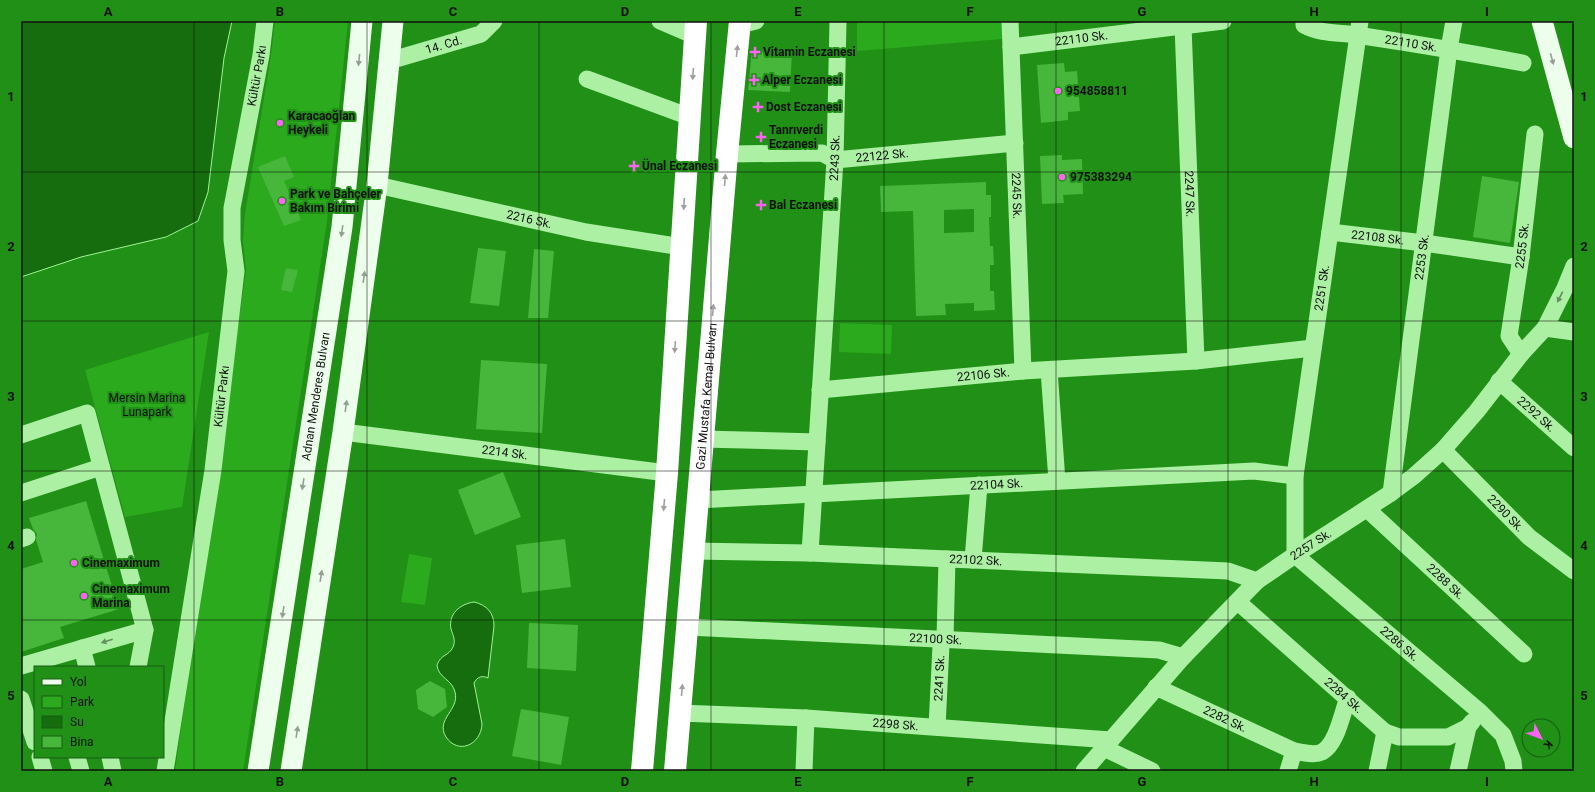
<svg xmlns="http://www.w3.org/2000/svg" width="1595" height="792" font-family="Roboto,sans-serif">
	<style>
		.green { fill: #2caa1e }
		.water { fill: #156d0e; stroke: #a0f395 }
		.building { fill: #46b73a; fill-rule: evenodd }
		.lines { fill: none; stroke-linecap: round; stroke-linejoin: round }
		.minor { stroke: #abf0a3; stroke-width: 17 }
		.major { stroke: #edffec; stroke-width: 21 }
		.highway { stroke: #fff; stroke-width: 22 }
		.oneway { fill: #a0a0a0 }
		.oneway2 { fill: #95a094 }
		.oneway3 { fill: #668c61 }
		.grid { fill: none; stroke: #111; stroke-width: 1; stroke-opacity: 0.55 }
		.poi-dot { fill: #ff62f5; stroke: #209016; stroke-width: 1.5 }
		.labels { text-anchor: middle; stroke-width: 4; stroke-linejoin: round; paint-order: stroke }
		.street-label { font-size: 12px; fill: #111; stroke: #209016 }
		.poi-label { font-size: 12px; font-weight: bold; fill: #111; stroke: #209016; text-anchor: start }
		.park-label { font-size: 12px; fill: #111; stroke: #209016 }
		.neatline { fill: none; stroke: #111; stroke-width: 1.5 }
		.grid-label { font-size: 13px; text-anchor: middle; font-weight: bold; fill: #111 }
	</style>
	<rect width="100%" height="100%" fill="#209016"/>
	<path class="green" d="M275,21H348L327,221L243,771H175L246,270L243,241L245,214L271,55Z
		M857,21H1002V39L857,51Z
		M840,323L892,325L891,354L839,352Z
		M209,332L182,507L125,517L85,370Z
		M409,554L432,558L425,605L401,602Z"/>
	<path class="water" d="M21,21H232L224,58L208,192L198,221L166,237L81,257L21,277Z
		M474,602C487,605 494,613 494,626L488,678C482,675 477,677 474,683L482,724C481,745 458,755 446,737C435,719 460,710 455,692C452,679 438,678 437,665C441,654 449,656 453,647C456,641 453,635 451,629C448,614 460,604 474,602Z"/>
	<path class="building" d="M752,50L792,51L790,92L748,90Z
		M1064,63L1065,72L1077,71L1080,111L1068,112V120L1041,123L1037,65Z
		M1062,155V160L1082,159L1083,194L1063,195L1064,203L1042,204L1040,156Z
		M285,156L294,177L284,181L301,220L284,226L258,167Z
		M1482,176L1519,182L1510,243L1473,237Z
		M986,182V195H991V217H989L990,246H993L994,265H990V291H994L995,310L974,311V303L945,304L946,315L916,316L913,211L881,212L880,186ZM974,209V232L944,233V210Z
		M478,248L506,251L499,306L470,303Z
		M534,249L554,251L548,318H528Z
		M286,268L298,270L292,292L281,290Z
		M481,360L547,364L542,433L476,429Z
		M503,472L521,517L475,535L458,490Z
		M86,501L119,609L60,627L64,638L21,652V569L43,562L36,540L37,534L33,529L29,518Z
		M565,539L571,587L522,593L516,545Z
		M529,623L578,625L576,671L527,668Z
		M430,681L445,689L447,707L433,717L418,709L416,690Z
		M521,709L569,717L561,765L512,756Z"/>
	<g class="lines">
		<g class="minor">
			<path d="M660,21L695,36"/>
			<path id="s1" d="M1010,21L1023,371"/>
			<path id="s2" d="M1304,21V25C1322,35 1343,32 1363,36C1417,44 1470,53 1523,63"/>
			<path d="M740,25L756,21"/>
			<path id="s3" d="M1183,26L1196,361"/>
			<path id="s4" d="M1011,47L1223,21"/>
			<path id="s5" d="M389,61L481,34L494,21"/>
			<path d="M587,79L690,117"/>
			<path id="s6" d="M727,154L822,153L835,160L1015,143"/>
			<path id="s7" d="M377,185L586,232L682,247"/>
			<path id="s8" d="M1330,232L1424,243L1521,257"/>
			<path d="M1545,328L1574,332"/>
			<path id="s9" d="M1521,354L1509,336L1521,257L1535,134"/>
			<path d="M1049,370L1057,481"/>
			<path id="s10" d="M1499,381L1574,448"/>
			<path id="s11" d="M820,390L1023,371L1196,361L1313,348"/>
			<path id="s12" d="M343,432L667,473"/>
			<path d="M21,435L87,413L145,630L138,667"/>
			<path d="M702,439L817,442"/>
			<path id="s13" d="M1443,450L1529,537L1574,571"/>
			<path d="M21,493L101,467"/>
			<path id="s14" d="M1391,493L1449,49L1454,21"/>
			<path id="s15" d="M698,500L1254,471L1295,476"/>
			<path id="s16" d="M1367,509L1524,654"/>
			<path d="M21,539L27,537"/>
			<path id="s17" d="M693,551L810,553L1228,571L1257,581"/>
			<path id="s18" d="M810,553L835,160L838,21"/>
			<path id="s19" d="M1295,555V476L1360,21"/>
			<path id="s20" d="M1295,555L1480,712L1503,735L1513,761L1514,771"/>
			<path d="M973,560L979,485"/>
			<path id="s21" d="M1238,602L1385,732L1399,737H1448L1468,727"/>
			<path id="s22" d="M688,627L1159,650L1183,657"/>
			<path d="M82,648L87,667"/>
			<path d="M21,666L145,630"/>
			<path id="s23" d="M1156,687L1294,751C1302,752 1314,756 1322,752C1337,744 1342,713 1348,698"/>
			<path d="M21,699L35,742"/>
			<path id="s24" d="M680,713L806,718L1111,740"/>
			<path id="s25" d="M937,727L941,645L945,639L947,559"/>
			<path d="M1104,748L1152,771"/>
			<path d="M40,757L44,771"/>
			<path d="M77,757L81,771"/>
			<path d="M110,757L113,771"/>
			<path id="s26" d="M165,771L213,470L236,271L232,240V208L261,55L265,21"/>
			<path d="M804,771L806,718"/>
			<path id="s27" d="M1084,771L1183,657L1257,581L1295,555L1391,493L1414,476L1443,450L1477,411L1521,354L1545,328L1565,288L1574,266"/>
			<path d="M1288,771L1294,751"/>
			<path d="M1377,771L1385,732"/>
			<path d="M1458,771L1468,727L1472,722"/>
		</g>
		<g class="major">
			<path d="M1542,21L1574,138"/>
			<path id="s28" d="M258,771L342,227L362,21"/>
			<path d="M291,771L343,432L377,185L393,21"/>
		</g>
		<g class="highway">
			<path d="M642,771L667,473L696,21"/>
			<path id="s29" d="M675,771L727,154L740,21"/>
		</g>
	</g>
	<defs><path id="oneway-solid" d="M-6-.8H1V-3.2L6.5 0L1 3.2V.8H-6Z"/></defs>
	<g class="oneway">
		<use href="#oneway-solid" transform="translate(737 51) rotate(-84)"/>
		<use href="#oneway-solid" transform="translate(693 74) rotate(94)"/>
		<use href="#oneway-solid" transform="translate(725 180) rotate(-85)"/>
		<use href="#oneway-solid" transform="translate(684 204) rotate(93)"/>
		<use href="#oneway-solid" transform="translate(713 310) rotate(-85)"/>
		<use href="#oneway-solid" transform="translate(675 347) rotate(94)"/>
		<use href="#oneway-solid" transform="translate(664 505) rotate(95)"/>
		<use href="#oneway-solid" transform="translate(682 690) rotate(-85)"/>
	</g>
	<g class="oneway2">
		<use href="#oneway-solid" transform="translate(1552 59) rotate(75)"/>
		<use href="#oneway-solid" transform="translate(359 60) rotate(96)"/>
		<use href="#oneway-solid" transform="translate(342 231) rotate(98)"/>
		<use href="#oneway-solid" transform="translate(364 277) rotate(-82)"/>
		<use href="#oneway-solid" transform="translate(346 406) rotate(-82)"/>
		<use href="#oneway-solid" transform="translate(303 484) rotate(99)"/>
		<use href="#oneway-solid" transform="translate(321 576) rotate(-81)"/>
		<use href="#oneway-solid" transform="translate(283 612) rotate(99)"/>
		<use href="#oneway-solid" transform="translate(297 732) rotate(-81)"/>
	</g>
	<g class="oneway3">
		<use href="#oneway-solid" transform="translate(1560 297) rotate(116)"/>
		<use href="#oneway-solid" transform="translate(107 641) rotate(163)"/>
	</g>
	<path class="grid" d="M194,21V771M367,21V771M539,21V771M711,21V771M884,21V771M1056,21V771M1228,21V771M1401,21V771M21,172H1574M21,321H1574M21,471H1574M21,620H1574"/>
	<g class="poi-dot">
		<path d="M753 46h4v4h4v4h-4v4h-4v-4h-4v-4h4z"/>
		<path d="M752 74h4v4h4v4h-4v4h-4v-4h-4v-4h4z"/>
		<circle cx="1058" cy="91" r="4"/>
		<path d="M756 101h4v4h4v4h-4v4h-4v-4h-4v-4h4z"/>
		<circle cx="280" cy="123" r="4"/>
		<path d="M759 131h4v4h4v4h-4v4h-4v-4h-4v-4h4z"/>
		<path d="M632 160h4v4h4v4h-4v4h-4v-4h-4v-4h4z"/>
		<circle cx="1062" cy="177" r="4"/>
		<circle cx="282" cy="201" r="4"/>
		<path d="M759 199h4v4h4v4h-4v4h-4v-4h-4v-4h4z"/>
		<circle cx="74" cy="563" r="4"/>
		<circle cx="84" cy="596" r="4"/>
	</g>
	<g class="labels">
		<g class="street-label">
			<text dy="4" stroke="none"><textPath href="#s4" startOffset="71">22110 Sk.</textPath></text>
			<text dy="4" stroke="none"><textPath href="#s2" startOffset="113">22110 Sk.</textPath></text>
			<text dy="4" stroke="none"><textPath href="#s5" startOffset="57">14. Cd.</textPath></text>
			<text dy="4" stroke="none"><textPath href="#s26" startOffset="703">Kültür Parkı</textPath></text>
			<text dy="4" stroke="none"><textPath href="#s6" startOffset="157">22122 Sk.</textPath></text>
			<text dy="4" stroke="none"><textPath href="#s18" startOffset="396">2243 Sk.</textPath></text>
			<text dy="4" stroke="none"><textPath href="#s3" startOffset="168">2247 Sk.</textPath></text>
			<text dy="4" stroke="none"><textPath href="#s1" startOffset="175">2245 Sk.</textPath></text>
			<text dy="4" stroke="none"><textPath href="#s7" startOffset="156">2216 Sk.</textPath></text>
			<text dy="4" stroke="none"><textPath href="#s8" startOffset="48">22108 Sk.</textPath></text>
			<text dy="4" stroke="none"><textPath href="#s9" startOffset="113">2255 Sk.</textPath></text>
			<text dy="4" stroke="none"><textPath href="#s14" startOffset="238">2253 Sk.</textPath></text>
			<text dy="4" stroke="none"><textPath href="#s19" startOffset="269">2251 Sk.</textPath></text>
			<text dy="4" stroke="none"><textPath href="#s11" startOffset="164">22106 Sk.</textPath></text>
			<text dy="4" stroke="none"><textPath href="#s26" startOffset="379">Kültür Parkı</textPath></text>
			<text dy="4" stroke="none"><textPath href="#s29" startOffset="376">Gazi Mustafa Kemal Bulvarı</textPath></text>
			<text dy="4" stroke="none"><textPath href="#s28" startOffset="379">Adnan Menderes Bulvarı</textPath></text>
			<text dy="4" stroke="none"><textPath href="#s10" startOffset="50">2292 Sk.</textPath></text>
			<text dy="4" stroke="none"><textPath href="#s12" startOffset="163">2214 Sk.</textPath></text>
			<text dy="4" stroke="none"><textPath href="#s15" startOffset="299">22104 Sk.</textPath></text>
			<text dy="4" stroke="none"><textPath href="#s13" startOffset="89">2290 Sk.</textPath></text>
			<text dy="4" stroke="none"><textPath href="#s27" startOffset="322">2257 Sk.</textPath></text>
			<text dy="4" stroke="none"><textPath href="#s17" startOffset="283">22102 Sk.</textPath></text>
			<text dy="4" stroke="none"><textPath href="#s16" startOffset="107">2288 Sk.</textPath></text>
			<text dy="4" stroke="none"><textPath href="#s22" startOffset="248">22100 Sk.</textPath></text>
			<text dy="4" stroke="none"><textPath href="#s20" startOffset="137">2286 Sk.</textPath></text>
			<text dy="4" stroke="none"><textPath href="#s25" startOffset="49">2241 Sk.</textPath></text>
			<text dy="4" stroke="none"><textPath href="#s21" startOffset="141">2284 Sk.</textPath></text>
			<text dy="4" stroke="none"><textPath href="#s23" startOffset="76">2282 Sk.</textPath></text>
			<text dy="4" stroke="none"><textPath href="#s24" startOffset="216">2298 Sk.</textPath></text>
		</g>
		<g class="poi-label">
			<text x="763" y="56">Vitamin Eczanesi</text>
			<text x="762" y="84">Alper Eczanesi</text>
			<text x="1066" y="95">954858811</text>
			<text x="766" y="111">Dost Eczanesi</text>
			<text x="288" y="120">Karacaoğlan<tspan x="288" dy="14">Heykeli</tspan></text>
			<text x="769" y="134">Tanrıverdi<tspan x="769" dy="14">Eczanesi</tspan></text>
			<text x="642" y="170">Ünal Eczanesi</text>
			<text x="1070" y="181">975383294</text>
			<text x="290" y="198">Park ve Bahçeler<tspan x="290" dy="14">Bakım Birimi</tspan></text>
			<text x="769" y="209">Bal Eczanesi</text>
			<text x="82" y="567">Cinemaximum</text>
			<text x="92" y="593">Cinemaximum<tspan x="92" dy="14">Marina</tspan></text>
		</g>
		<g class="park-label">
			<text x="147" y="402">Mersin Marina<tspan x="147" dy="14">Lunapark</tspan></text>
		</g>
	</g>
	<rect width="1595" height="792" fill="none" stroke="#209016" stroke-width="44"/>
	<rect x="34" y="666" width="130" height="92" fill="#209016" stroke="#1a5d14"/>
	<rect x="42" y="679" width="20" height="6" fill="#edffec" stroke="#1a5d14"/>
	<text x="70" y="686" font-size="12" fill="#111111">Yol</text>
	<rect x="42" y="696" width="20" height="12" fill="#2caa1e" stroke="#1a5d14"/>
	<text x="70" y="706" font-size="12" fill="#111111">Park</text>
	<rect x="42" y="716" width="20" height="12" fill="#156d0e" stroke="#1a5d14"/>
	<text x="70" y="726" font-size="12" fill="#111111">Su</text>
	<rect x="42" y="736" width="20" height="12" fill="#46b73a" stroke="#1a5d14"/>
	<text x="70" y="746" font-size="12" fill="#111111">Bina</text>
	<g transform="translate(1541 738) rotate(132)"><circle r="19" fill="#209016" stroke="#1a5d14"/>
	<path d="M0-3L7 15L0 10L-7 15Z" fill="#ff62f5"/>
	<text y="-6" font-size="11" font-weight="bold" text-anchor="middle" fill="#111111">K</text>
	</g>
	<rect x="22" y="22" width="1551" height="748" class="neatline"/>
	<g class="grid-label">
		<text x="108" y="16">A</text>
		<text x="280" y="16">B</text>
		<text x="453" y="16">C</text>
		<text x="625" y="16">D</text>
		<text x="798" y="16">E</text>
		<text x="970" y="16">F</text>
		<text x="1142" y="16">G</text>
		<text x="1314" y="16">H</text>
		<text x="1487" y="16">I</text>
		<text x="11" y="101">1</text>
		<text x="1584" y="101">1</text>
		<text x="11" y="251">2</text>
		<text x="1584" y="251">2</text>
		<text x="11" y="401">3</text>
		<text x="1584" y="401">3</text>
		<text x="11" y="550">4</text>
		<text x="1584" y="550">4</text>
		<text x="11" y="700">5</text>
		<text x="1584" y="700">5</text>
		<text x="108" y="786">A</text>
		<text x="280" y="786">B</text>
		<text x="453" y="786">C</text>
		<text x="625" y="786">D</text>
		<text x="798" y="786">E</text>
		<text x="970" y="786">F</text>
		<text x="1142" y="786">G</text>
		<text x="1314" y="786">H</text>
		<text x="1487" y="786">I</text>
	</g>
</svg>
